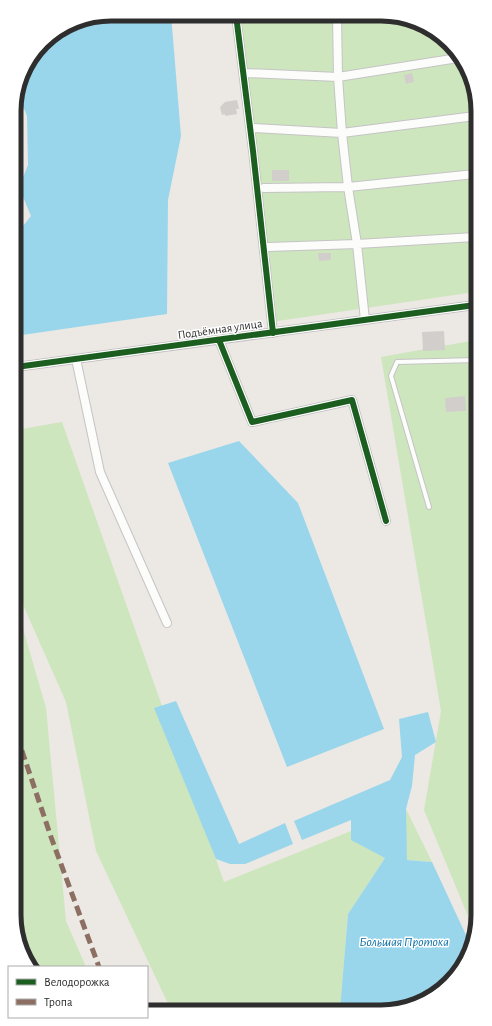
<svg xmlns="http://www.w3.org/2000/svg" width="492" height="1026" font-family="'Alegreya Sans',sans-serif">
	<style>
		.green { fill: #cee6be }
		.water { fill: #99d6ec }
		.building { fill: #d1cecb }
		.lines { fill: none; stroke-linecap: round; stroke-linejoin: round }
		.lane-casing { stroke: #c5c4c5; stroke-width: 6 }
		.street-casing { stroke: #c5c4c5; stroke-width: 10 }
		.lane { stroke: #fcfcfb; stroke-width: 4 }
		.street { stroke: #fcfcfb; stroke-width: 8 }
		.quiet { stroke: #8d6e63; stroke-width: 5; stroke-dasharray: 10 5; stroke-linecap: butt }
		.cycleway-casing { stroke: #fff; stroke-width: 8 }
		.cycleway { stroke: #1b5e20; stroke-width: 6 }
		.labels { text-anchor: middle; stroke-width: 3; stroke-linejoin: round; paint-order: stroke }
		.street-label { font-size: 12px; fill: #2e2e2e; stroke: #fff }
		.water-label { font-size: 13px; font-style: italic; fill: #0d6fa3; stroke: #fff }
		.rim { fill: none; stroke: #2e2e2e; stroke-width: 5 }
	</style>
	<rect width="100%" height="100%" fill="#ece8e4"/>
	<path class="green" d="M235,15L400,16L445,38L475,86V292L271,322Z
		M476,340L478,922L475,933L424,810L441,711L381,357Z
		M62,422L224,882L406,809L432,862L385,858L348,914L340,1009L171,1010L96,851L66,702L16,589V430Z
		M16,604L46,708L66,921L86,967H34L17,940Z"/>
	<path class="water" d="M111,14H171L181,136L168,200L167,314L22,335L16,333L15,236L31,216L19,187L28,165L27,116L17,91L24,68L47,38L74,21Z
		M239,441L298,503L384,729L287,767L168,463Z
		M176,701L239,844L285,823L293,844L245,864H230L216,859L154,708Z
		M428,712L436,742L415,755L412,786L406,809L407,860L432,862L472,948L471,952L454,979L406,1009H340L348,914L385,858L351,840V820L302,840L294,821L390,780L402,757L399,719Z"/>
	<path class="building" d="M412,73L414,82L406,84L404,75Z
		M237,100L239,109H236L237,114L225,116V114L222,115L220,107L225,102Z
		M272,170H289V181H272Z
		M318,253H331V260L319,261Z
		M444,331L445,350L423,351L422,332Z
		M465,396L466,411L446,412L445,398Z"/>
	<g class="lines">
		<g class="lane-casing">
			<path id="lane" d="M429,507L391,376L397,362L476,360"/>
		</g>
		<g class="street-casing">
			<path id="street" d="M236,15L253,151L273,333
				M337,15L338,77L342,133L348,187L357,244L365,320
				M246,73L338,77L458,58
				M254,128L342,133L475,116
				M264,188L348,187L475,174
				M268,247L357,244L475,237
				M219,340L252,422L352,400L386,521
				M76,359L100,472L167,623
				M16,367L475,305"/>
		</g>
		<use href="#lane" class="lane"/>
		<use href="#street" class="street"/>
		<path class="quiet" d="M17,736L51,837L99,967"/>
		<g class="cycleway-casing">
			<path id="cycleway" d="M236,15L253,151L273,333
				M219,340L252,422L352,400L386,521
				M16,367L475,305"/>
		</g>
		<use href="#cycleway" class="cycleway"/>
	</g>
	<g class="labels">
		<g class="street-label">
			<text transform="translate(220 329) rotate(-8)" y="4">Подъёмная улица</text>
		</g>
		<g class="water-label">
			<text x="404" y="946">Большая Протока</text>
		</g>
	</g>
	<path d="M0 0H492V1026H0ZM111 21H381A90 90 0 0 1 471 111V915A90 90 0 0 1 381 1005H111A90 90 0 0 1 21 915V111A90 90 0 0 1 111 21Z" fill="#fff" fill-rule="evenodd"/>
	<path class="rim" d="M111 21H381A90 90 0 0 1 471 111V915A90 90 0 0 1 381 1005H111A90 90 0 0 1 21 915V111A90 90 0 0 1 111 21Z"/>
	<rect x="8" y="966" width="140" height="52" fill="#ffffff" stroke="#ababab"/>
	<rect x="16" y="979" width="20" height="6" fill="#1b5e20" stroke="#ababab"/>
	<text x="44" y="986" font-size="12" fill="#2e2e2e">Велодорожка</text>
	<rect x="16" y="999" width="20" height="6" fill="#8d6e63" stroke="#ababab"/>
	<text x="44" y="1006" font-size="12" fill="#2e2e2e">Тропа</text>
</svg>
